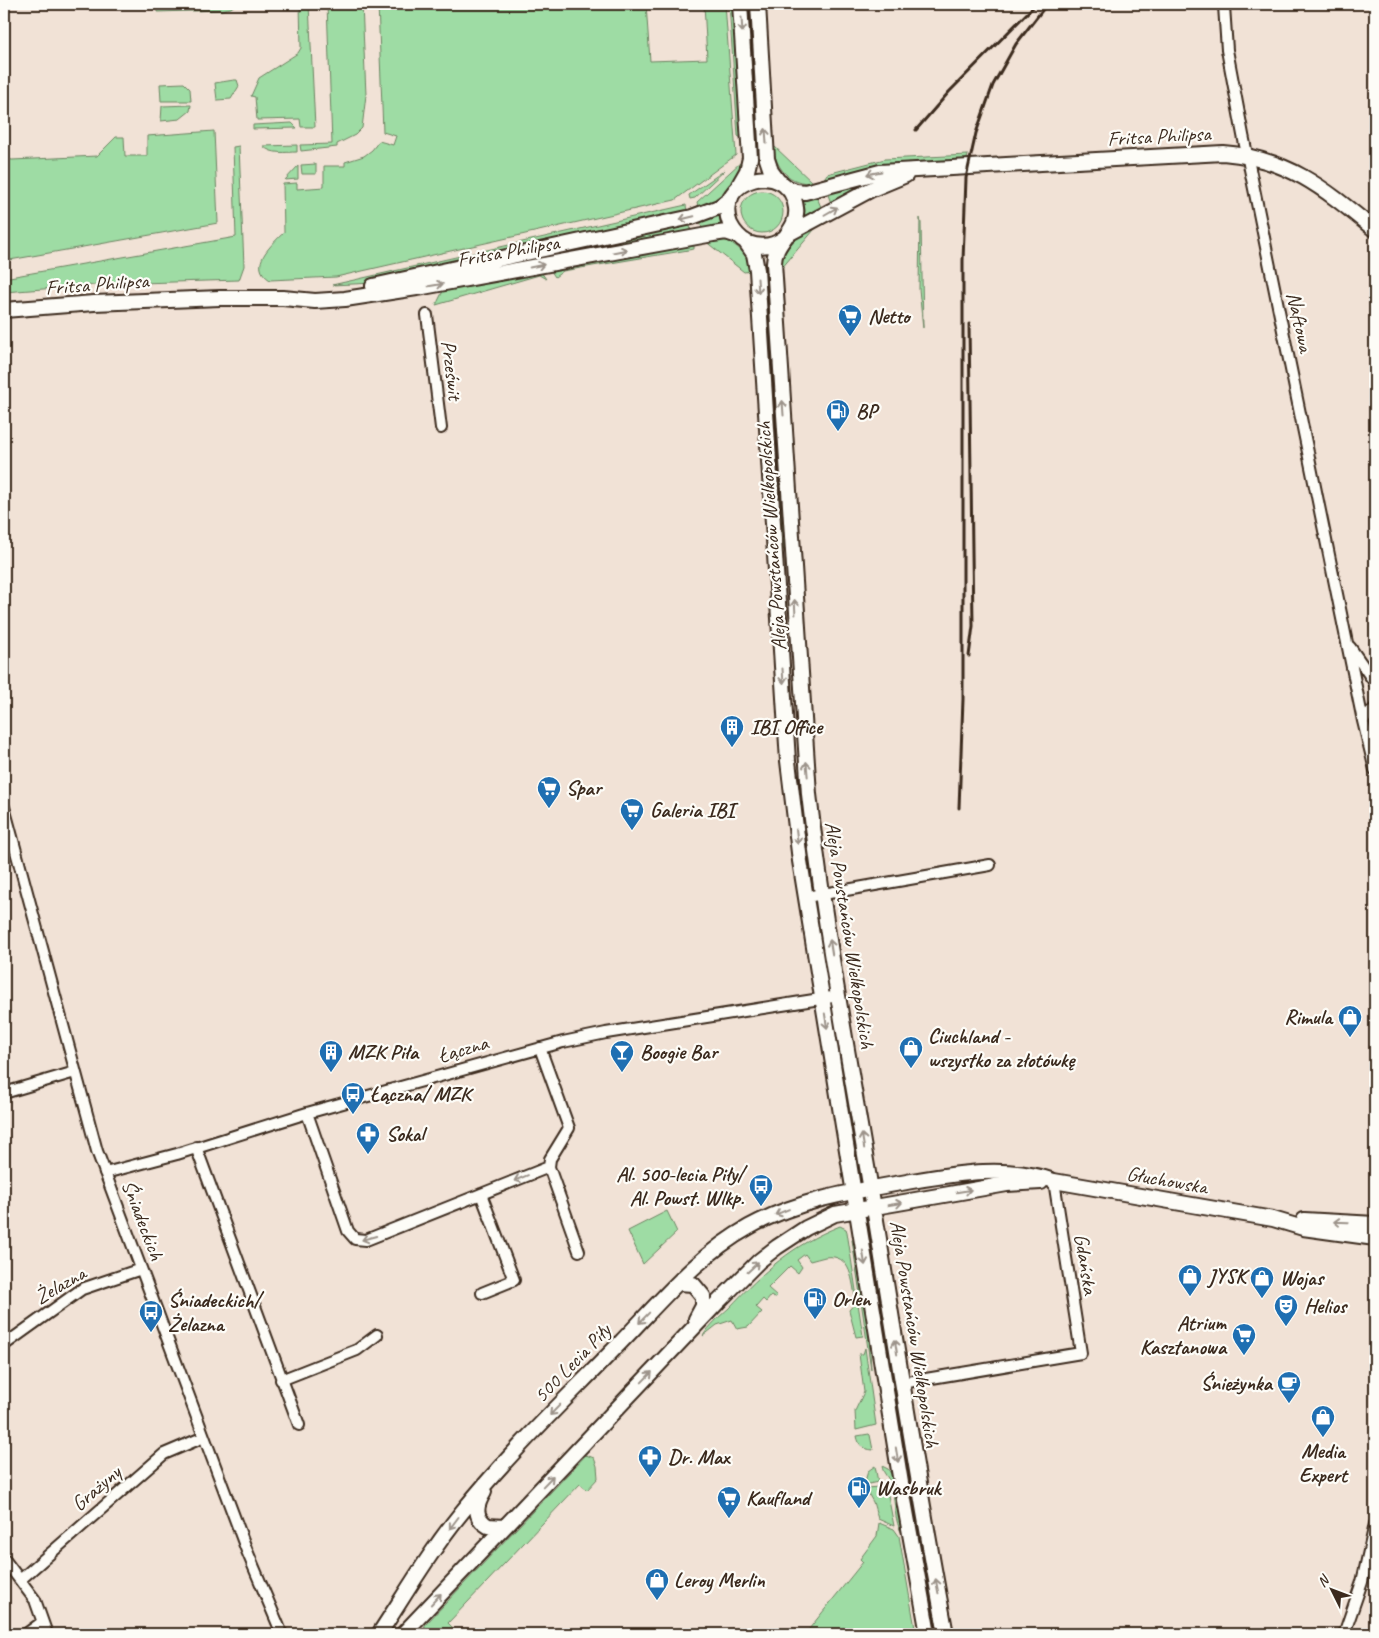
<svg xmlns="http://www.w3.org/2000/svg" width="1379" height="1638" font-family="Caveat,sans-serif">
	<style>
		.green { fill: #9edca4; stroke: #6c8361 }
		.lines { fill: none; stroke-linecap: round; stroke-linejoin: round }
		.street-casing { stroke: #3b2a1e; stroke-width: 14 }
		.secondary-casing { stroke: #3b2a1e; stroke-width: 18 }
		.street { stroke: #fdfcf7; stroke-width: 10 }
		.secondary { stroke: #fdfcf7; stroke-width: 14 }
		.rail { stroke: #3b2a1e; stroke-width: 3 }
		.oneway { stroke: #9c938a }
		.labels { text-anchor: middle; stroke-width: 4.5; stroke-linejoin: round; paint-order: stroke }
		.street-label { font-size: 21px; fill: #3b2a1e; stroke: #fdfcf7 }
		.poi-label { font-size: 21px; font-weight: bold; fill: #3b2a1e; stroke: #fdfcf7; text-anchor: start }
	</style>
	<rect width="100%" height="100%" fill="#f1e2d6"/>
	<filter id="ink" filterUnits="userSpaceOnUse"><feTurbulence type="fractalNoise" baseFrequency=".02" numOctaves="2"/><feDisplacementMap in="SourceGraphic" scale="10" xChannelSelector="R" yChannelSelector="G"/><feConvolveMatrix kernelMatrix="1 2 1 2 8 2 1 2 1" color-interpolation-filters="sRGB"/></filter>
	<g filter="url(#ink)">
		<path class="green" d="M236,4L231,8L222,10L157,12V7Z
			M300,4H309L315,127H301L300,119L257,120L255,97L251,96L259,78L298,53L301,48Z
			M327,4H362L366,95L362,128L355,135L337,144V147L301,151L300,145L332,144Z
			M378,4H646L650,61L707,59L704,4H725L736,155L675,200L336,277L270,280C247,265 272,245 284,232L283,184L297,183V189L324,187V166H345V162L364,156L372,150L379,141L393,145L396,136L383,132Z
			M729,4H734L744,140L738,136Z
			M746,4H751L760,138L755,139Z
			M234,80H237L239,86L231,99L217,100L215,83Z
			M184,83L190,89L191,101H161L160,84Z
			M191,105L190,111L180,119L161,121L162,106Z
			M292,123L297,128L253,129V125Z
			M214,131L218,223L4,261V158L12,160L97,156L116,137H124L125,156H147V136Z
			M297,145V152C285,152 272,155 263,146Z
			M239,146L244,266L239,280L108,284L4,292V278L236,237L233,147Z
			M773,146H774L813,183C789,184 776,169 773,146Z
			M743,147C744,175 722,198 699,210L697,202L741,162Z
			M968,155L967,159L962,160L877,166L823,180L827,174L885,159Z
			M316,164V174H302L301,165Z
			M298,166V179L285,180Z
			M725,170L695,198L690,199L689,195Z
			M868,182L869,183L832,206L827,192Z
			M741 212a21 21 0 1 1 42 0a21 21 0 1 1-42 0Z
			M816,195L823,212L804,221L805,210L803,198Z
			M686,205L687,213L374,283L332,285Z
			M719,214L721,226L702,229L700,219Z
			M920,218L921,223L923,328L919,289Z
			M827,219L814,230L781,269C782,242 807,231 827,219Z
			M689,221L691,231L549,255Z
			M718,239C735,241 748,254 751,271L744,272L705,241Z
			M694,243V249L563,271L555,277L549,268Z
			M541,272L546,279L539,275L436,305L443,291L451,286Z
			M764,277H769L786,548L783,550L781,549Z
			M667,1211L677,1232L643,1264L628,1231Z
			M840,1226L846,1229L847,1232L863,1336L856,1337L849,1310L856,1302C852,1282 852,1253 825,1257C820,1258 815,1260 810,1261L805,1254L797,1260L802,1267L798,1273L790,1266L768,1288L777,1296L774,1298L771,1296L766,1302L763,1299L756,1307L762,1312L748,1327L737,1329L732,1320L717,1325L703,1336C709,1326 720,1316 729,1308C764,1271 792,1245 840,1226Z
			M855,1239L868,1321L871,1369L852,1240Z
			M865,1348L876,1425L856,1430L855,1411L864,1392L859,1354H863Z
			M869,1434L870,1435L873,1450C863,1449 859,1446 857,1436Z
			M586,1455L594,1458L597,1466L598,1478L587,1490L580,1484L448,1623L455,1630L450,1634H424L425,1625Z
			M875,1466L878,1482L864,1485L868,1471Z
			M882,1466L888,1469L894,1479L903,1535C893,1521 896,1501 891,1484C888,1476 883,1474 882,1466Z
			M880,1487L887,1490L894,1526L878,1519L873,1502L865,1488Z
			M879,1523L894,1529L899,1536L916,1634H805L863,1562L860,1559L877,1536Z"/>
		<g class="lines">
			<g class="street-casing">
				<path id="street" d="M1224,6L1227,50L1243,135L1363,721L1375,770
					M427,315L441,428
					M1350,647L1375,683
					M1363,721L1375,708
					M4,807L97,1151L247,1551L282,1634
					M806,897L990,865
					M4,1093L75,1072
					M307,1113L348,1231L355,1239L366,1240L549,1167L550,1159L569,1128L540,1048
					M196,1147L299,1425
					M549,1167L579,1251
					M105,1173L177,1154L307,1113L563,1042L606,1033L839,996
					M481,1194L514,1280L482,1293
					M4,1345L82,1289L141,1269
					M281,1380L357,1350L377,1335
					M902,1383L1081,1353L1054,1181
					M4,1559L35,1600L47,1634
					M20,1580L164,1454L204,1437
					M26,1634L41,1623
					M1344,1634L1362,1582L1375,1524"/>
			</g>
			<g class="secondary-casing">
				<path id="secondary" d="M758,4L767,159L771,171L779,182
					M739,185L747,171L750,158L740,4
					M786,187L796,191L805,192L880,172L1223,153C1289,158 1326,190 1375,230
					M788,234L870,190L906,175
					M784,238C774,246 761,248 748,243C740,239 734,232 730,224C712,178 790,157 796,208C799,231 774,241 774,263L809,794C825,933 851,1070 874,1208C897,1350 919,1493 946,1634
					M745,241L754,254L757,270L788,761L800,861L902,1489L928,1634
					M373,286L692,217L719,207L731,198
					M4,310L94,303L220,298H283L315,301L345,299L423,287L713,234L726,232L738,236
					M1304,1220L1375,1224
					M678,1283L693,1284L703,1296V1306L696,1319
					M484,1492C476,1505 473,1517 488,1526L504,1527
					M379,1634C406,1593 431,1550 462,1512C510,1452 567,1398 620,1343C660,1302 698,1255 749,1227C799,1199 856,1191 912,1181C959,1173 1008,1165 1054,1181L1273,1219L1303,1228L1375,1238
					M403,1634L718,1302L759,1261L777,1247L806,1228L835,1214L1007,1184L1041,1182"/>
			</g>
			<use href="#street" class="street"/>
			<use href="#secondary" class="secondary"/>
			<path class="rail" d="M916,130L949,92L1036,4
				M969,656L973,626L969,324
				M959,808L963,699V261L966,178L976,133L993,85L1016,44L1047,4"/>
		</g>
		<defs><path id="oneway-shaft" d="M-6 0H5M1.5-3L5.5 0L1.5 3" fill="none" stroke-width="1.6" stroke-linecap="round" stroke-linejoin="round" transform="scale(1.25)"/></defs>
		<g class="oneway">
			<use href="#oneway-shaft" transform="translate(742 25) rotate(86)"/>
			<use href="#oneway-shaft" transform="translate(766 136) rotate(-94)"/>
			<use href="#oneway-shaft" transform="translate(874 173) rotate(169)"/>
			<use href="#oneway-shaft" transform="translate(831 211) rotate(-30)"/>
			<use href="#oneway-shaft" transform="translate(687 218) rotate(167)"/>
			<use href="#oneway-shaft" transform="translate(620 251) rotate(-11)"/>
			<use href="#oneway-shaft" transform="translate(537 266) rotate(-11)"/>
			<use href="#oneway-shaft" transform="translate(436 285) rotate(-10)"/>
			<use href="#oneway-shaft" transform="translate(758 286) rotate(86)"/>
			<use href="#oneway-shaft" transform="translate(783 408) rotate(-94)"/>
			<use href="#oneway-shaft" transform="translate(795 607) rotate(-93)"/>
			<use href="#oneway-shaft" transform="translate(783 676) rotate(86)"/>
			<use href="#oneway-shaft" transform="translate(807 769) rotate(-95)"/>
			<use href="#oneway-shaft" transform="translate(797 837) rotate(83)"/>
			<use href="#oneway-shaft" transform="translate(831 947) rotate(-99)"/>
			<use href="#oneway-shaft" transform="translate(826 1021) rotate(81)"/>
			<use href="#oneway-shaft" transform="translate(863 1141) rotate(-99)"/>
			<use href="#oneway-shaft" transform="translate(521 1178) rotate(158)"/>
			<use href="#oneway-shaft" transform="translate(964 1191) rotate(-9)"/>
			<use href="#oneway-shaft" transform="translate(895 1204) rotate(-9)"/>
			<use href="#oneway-shaft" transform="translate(782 1212) rotate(158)"/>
			<use href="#oneway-shaft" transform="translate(1341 1222) rotate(-178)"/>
			<use href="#oneway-shaft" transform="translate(369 1238) rotate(165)"/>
			<use href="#oneway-shaft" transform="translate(864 1258) rotate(81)"/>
			<use href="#oneway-shaft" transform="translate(753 1267) rotate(-44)"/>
			<use href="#oneway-shaft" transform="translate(644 1318) rotate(134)"/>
			<use href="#oneway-shaft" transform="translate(896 1347) rotate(-99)"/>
			<use href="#oneway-shaft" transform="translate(647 1377) rotate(-46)"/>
			<use href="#oneway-shaft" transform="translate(555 1410) rotate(134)"/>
			<use href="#oneway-shaft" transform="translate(897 1455) rotate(81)"/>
			<use href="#oneway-shaft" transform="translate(548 1481) rotate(-46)"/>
			<use href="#oneway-shaft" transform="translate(454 1523) rotate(127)"/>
			<use href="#oneway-shaft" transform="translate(937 1586) rotate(-101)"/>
			<use href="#oneway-shaft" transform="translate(436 1599) rotate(-47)"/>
		</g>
	</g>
	<defs>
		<g id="supermarket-pin" transform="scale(1.25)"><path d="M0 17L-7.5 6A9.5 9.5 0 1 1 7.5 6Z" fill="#1f6fb2" stroke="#fdfcf7"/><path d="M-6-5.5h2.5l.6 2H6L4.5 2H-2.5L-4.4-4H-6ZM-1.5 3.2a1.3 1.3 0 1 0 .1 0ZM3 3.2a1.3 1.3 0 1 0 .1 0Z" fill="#fff"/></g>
		<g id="fuel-pin" transform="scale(1.25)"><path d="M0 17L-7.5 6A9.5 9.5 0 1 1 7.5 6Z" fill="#1f6fb2" stroke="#fdfcf7"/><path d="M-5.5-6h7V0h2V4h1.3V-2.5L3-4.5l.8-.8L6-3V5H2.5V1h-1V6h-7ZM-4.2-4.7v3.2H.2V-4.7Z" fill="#fff"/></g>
		<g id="building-pin" transform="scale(1.25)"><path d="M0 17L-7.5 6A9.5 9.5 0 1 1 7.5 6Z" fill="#1f6fb2" stroke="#fdfcf7"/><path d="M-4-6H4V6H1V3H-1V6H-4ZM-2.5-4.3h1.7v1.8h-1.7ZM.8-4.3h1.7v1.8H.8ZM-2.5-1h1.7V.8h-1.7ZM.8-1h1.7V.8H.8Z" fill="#fff"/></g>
		<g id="shop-pin" transform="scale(1.25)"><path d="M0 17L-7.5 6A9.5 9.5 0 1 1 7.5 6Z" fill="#1f6fb2" stroke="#fdfcf7"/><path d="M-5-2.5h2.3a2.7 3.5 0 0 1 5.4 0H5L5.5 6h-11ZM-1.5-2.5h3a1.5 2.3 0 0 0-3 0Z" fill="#fff"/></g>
		<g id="bar-pin" transform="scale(1.25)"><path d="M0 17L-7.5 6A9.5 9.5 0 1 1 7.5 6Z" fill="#1f6fb2" stroke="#fdfcf7"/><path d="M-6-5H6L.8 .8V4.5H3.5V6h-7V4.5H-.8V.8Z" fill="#fff"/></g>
		<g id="bus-pin" transform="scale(1.25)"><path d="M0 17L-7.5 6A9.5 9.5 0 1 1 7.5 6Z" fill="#1f6fb2" stroke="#fdfcf7"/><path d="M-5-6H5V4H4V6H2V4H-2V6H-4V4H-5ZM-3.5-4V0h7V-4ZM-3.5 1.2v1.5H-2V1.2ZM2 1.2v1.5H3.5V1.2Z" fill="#fff"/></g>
		<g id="pharmacy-pin" transform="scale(1.25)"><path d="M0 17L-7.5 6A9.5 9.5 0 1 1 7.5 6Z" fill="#1f6fb2" stroke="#fdfcf7"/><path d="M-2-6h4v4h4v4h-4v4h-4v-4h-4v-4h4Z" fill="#fff"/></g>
		<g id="theatre-pin" transform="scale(1.25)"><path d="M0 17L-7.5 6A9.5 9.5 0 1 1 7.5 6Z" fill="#1f6fb2" stroke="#fdfcf7"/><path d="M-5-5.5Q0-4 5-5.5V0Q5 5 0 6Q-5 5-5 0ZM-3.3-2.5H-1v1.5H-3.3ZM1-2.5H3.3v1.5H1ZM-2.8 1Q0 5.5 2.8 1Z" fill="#fff"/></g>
		<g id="cafe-pin" transform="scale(1.25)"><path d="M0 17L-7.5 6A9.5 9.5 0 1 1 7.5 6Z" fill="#1f6fb2" stroke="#fdfcf7"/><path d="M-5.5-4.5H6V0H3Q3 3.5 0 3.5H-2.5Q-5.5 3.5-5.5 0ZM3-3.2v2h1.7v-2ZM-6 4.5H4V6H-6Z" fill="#fff"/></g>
	</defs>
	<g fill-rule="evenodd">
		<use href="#supermarket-pin" x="850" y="316"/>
		<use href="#fuel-pin" x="838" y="411"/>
		<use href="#building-pin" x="732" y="727"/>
		<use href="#supermarket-pin" x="549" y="788"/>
		<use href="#supermarket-pin" x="632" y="810"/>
		<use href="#shop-pin" x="1350" y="1017"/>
		<use href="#shop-pin" x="911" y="1048"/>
		<use href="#building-pin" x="331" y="1052"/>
		<use href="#bar-pin" x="622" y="1052"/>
		<use href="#bus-pin" x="353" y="1094"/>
		<use href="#pharmacy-pin" x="368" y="1134"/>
		<use href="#bus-pin" x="761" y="1186"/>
		<use href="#shop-pin" x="1190" y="1276"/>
		<use href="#shop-pin" x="1262" y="1278"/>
		<use href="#fuel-pin" x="815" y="1299"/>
		<use href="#theatre-pin" x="1286" y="1306"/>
		<use href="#bus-pin" x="151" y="1312"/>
		<use href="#supermarket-pin" x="1244" y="1335"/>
		<use href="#cafe-pin" x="1289" y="1383"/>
		<use href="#shop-pin" x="1323" y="1417"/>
		<use href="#pharmacy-pin" x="650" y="1457"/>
		<use href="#fuel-pin" x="859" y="1488"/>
		<use href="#supermarket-pin" x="729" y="1498"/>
		<use href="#shop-pin" x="657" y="1580"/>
	</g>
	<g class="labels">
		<g class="street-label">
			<text transform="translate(1159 136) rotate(-3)" y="7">Fritsa Philipsa</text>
			<text transform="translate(508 251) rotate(-10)" y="7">Fritsa Philipsa</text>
			<text transform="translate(97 284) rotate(-4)" y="7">Fritsa Philipsa</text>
			<text transform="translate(1300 322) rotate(78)" y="7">Naftowa</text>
			<text transform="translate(452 370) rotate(83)" y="7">Prześwit</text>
			<text transform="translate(771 536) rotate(-94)" y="7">Aleja Powstańców Wielkopolskich</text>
			<text transform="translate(850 935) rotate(81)" y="7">Aleja Powstańców Wielkopolskich</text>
			<text transform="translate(463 1049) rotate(-16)" y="7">Łączna</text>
			<text transform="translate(1167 1180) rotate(10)" y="7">Głuchowska</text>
			<text transform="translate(143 1220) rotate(69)" y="7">Śniadeckich</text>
			<text transform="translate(1086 1264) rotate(81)" y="7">Gdańska</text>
			<text transform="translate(60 1285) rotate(-30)" y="7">Żelazna</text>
			<text transform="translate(915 1334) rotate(81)" y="7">Aleja Powstańców Wielkopolskich</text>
			<text transform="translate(572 1363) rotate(-46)" y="7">500 Lecia Piły</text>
			<text transform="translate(96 1488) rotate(-41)" y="7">Grażyny</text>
		</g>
		<g class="poi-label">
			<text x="868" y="323">Netto</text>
			<text x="856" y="418">BP</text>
			<text x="750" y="734">IBI Office</text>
			<text x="566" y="795">Spar</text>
			<text x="650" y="817">Galeria IBI</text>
			<text x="1332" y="1024" text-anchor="end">Rimula</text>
			<text x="928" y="1043">Ciuchland -<tspan x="928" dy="24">wszystko za złotówkę</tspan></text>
			<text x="348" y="1059">MZK Piła</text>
			<text x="640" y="1059">Boogie Bar</text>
			<text x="370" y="1101">Łączna/ MZK</text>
			<text x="386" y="1141">Sokal</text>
			<text x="744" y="1181" text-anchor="end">Al. 500-lecia Piły/<tspan x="744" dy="24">Al. Powst. Wlkp.</tspan></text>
			<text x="1208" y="1283">JYSK</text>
			<text x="1280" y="1285">Wojas</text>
			<text x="832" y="1306">Orlen</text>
			<text x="168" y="1307">Śniadeckich/<tspan x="168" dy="24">Żelazna</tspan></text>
			<text x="1304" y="1313">Helios</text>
			<text x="1226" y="1330" text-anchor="end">Atrium<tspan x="1226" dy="24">Kasztanowa</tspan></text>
			<text x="1272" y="1390" text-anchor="end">Śnieżynka</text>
			<text x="1323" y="1458" text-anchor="middle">Media<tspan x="1323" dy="24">Expert</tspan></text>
			<text x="668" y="1464">Dr. Max</text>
			<text x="876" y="1495">Wasbruk</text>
			<text x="746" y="1505">Kaufland</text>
			<text x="674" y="1587">Leroy Merlin</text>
		</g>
	</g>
	<rect width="1379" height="1638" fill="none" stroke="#fdfcf7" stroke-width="20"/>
	<rect x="10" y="10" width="1359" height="1618" fill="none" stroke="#3b2a1e" stroke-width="2" filter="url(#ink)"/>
	<g transform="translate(1332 1590) rotate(312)" stroke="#fdfcf7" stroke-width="4" paint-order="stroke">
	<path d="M0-4L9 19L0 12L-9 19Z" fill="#3b2a1e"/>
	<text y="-8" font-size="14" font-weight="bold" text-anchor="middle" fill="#3b2a1e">N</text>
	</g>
</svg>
